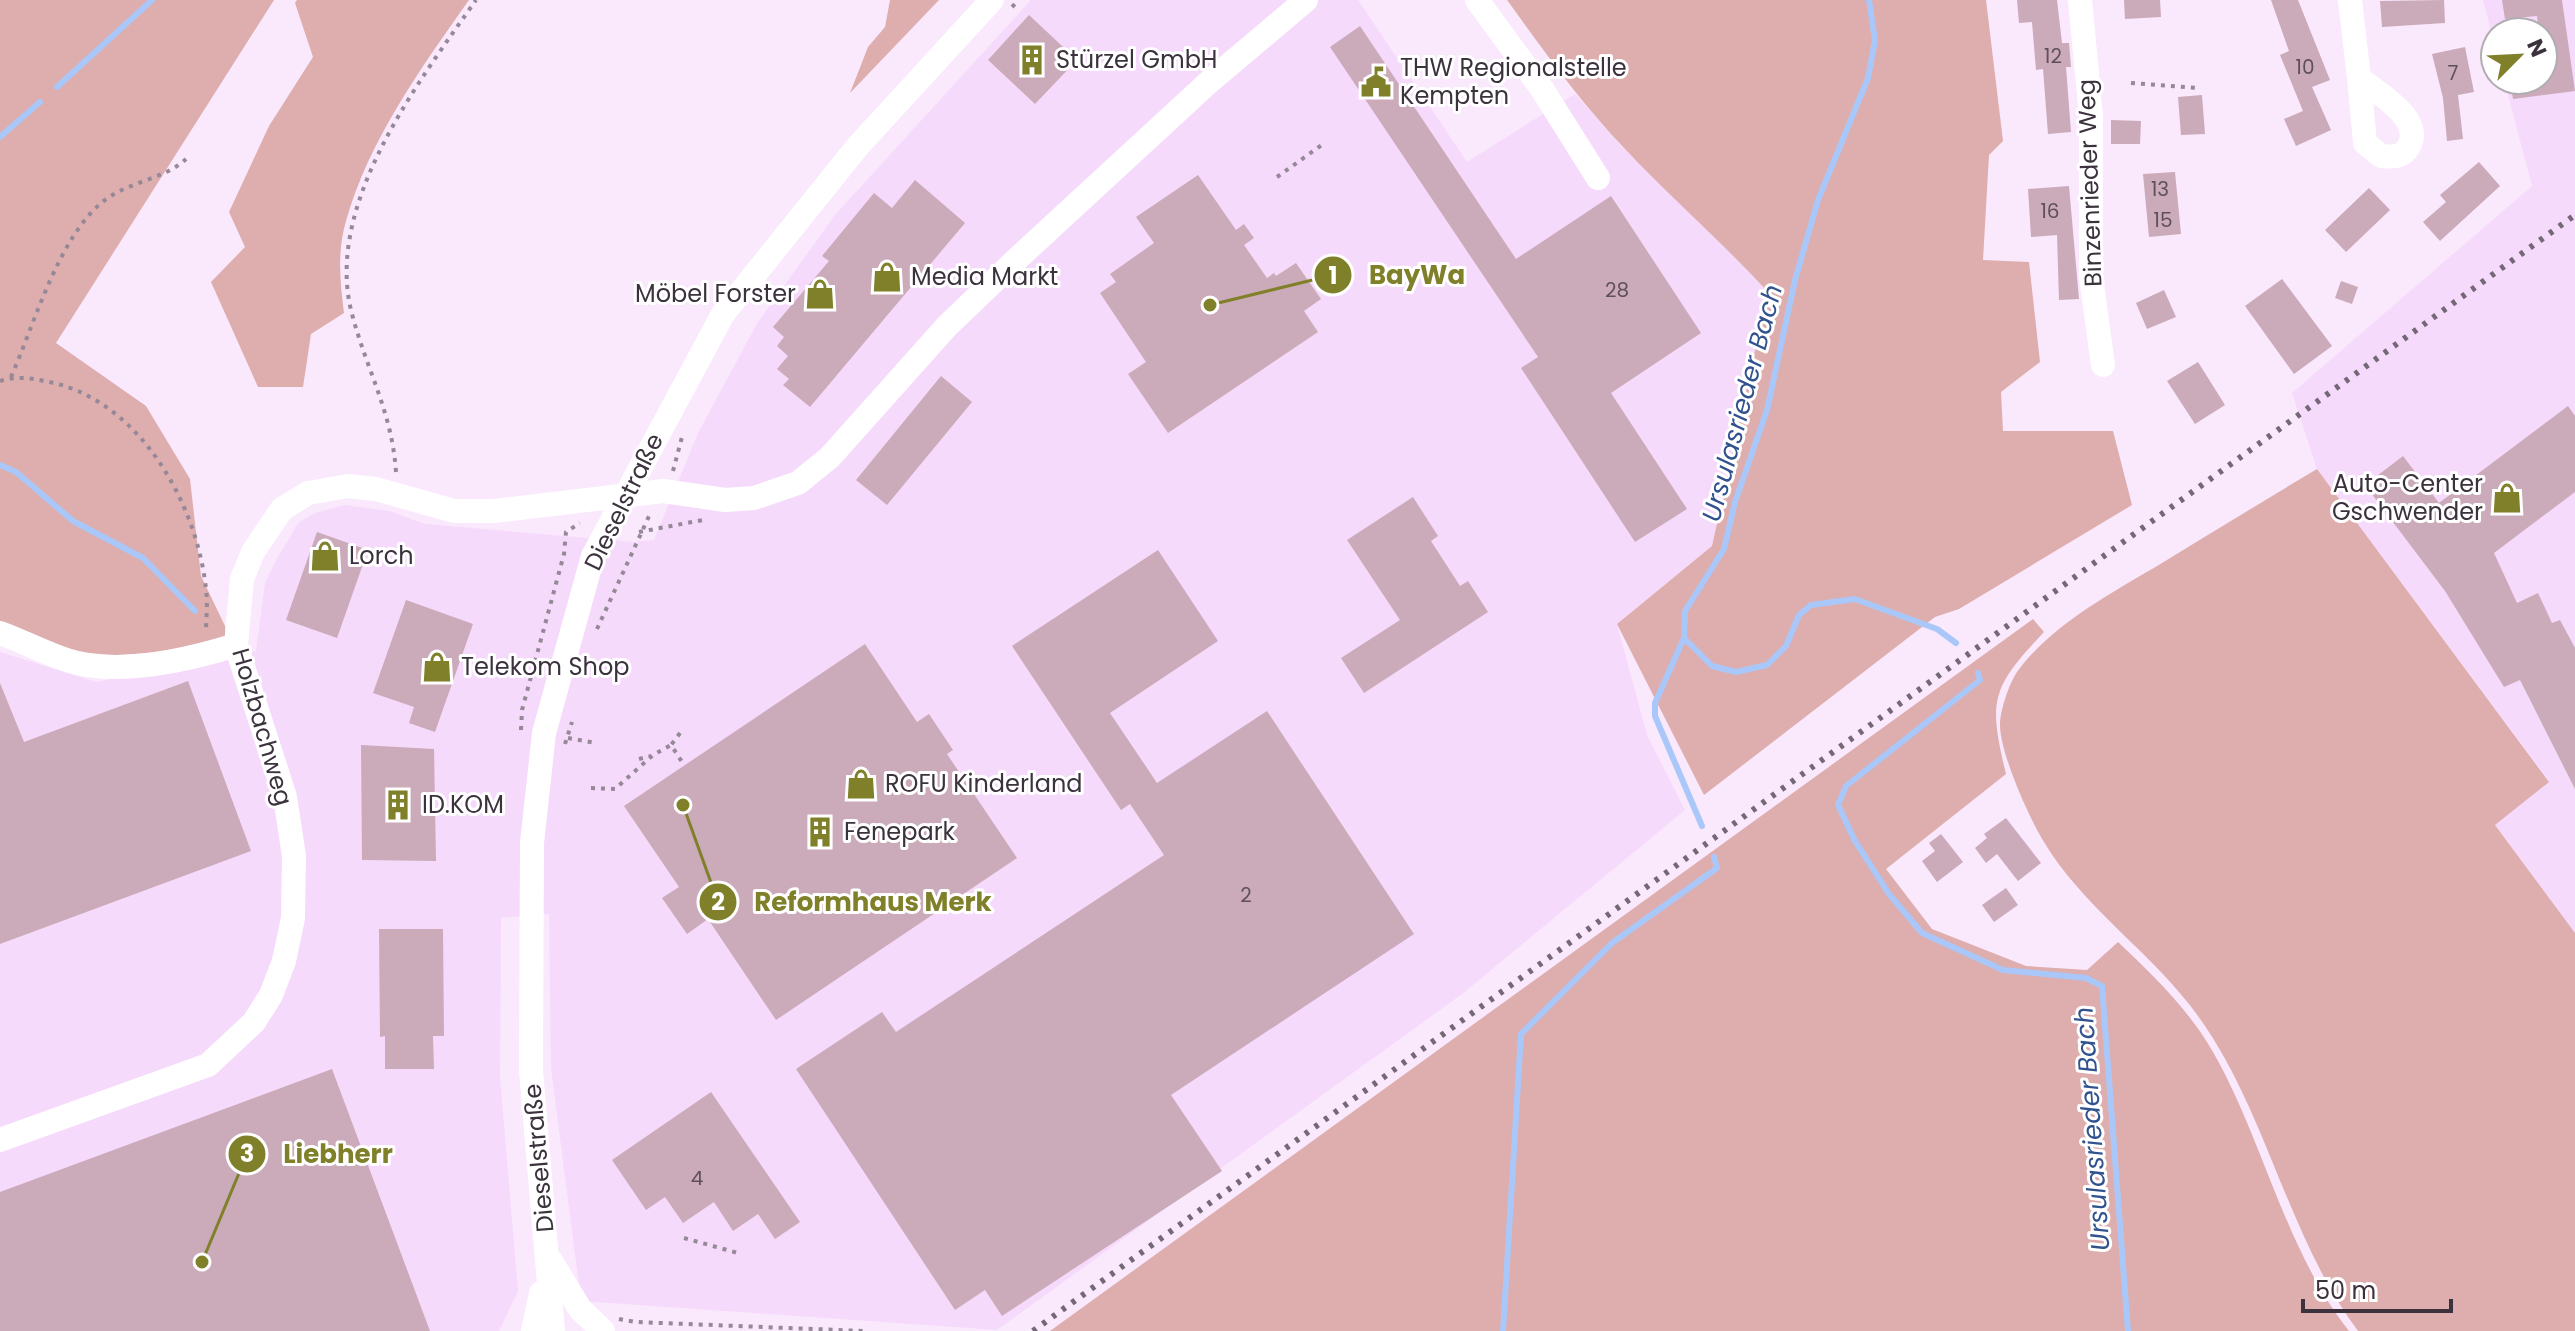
<svg xmlns="http://www.w3.org/2000/svg" width="2575" height="1331" font-family="Poppins,sans-serif">
	<style>
		.built { fill: #f6dafb }
		.green { fill: #ddaead }
		.lines { fill: none; stroke-linecap: round; stroke-linejoin: round }
		.stream { stroke: #aac7f9; stroke-width: 6 }
		.building { fill: #cbaab9 }
		.path { stroke: #958897; stroke-width: 4; stroke-dasharray: 4 6; stroke-linecap: butt }
		.minor { stroke: #fff; stroke-width: 24 }
		.rail { stroke: #746876; stroke-width: 6; stroke-dasharray: 4 8; stroke-linecap: butt }
		.labels { text-anchor: middle; stroke-width: 6; stroke-linejoin: round; paint-order: stroke }
		.number-label { font-size: 20px; fill: #5f505c }
		.poi-label { font-size: 24px; fill: #3b323d; stroke: #fff; text-anchor: start }
		.street-label { font-size: 24px; fill: #3b323d; stroke: #fff }
		.water-label { font-size: 26px; font-style: italic; fill: #30528e; stroke: #fff }
		.leader { fill: none; stroke: #7f8029; stroke-width: 3 }
		.callout-dot { fill: #7f8029; stroke: #fff; stroke-width: 3 }
		.mark-label { font-size: 24px; text-anchor: middle; font-weight: bold; fill: #fff }
		.callout-label { font-size: 26px; text-anchor: middle; font-weight: bold; fill: #7f8029; stroke: #fff; stroke-width: 6; stroke-linejoin: round; paint-order: stroke }
	</style>
	<rect width="100%" height="100%" fill="#fae8fd"/>
	<path class="built" d="M1031,0H1358L1467,162L1575,94L1626,151L1702,223L1768,292L1712,546L1617,624L1647,735L1685,810L1462,994L997,1330L581,1301L551,1068L549,914L501,918L500,1077L518,1291L499,1331H0V652L96,682L256,651L265,583L276,560L299,522L315,513L345,505L389,511L425,524L633,542L654,540L699,431L758,322L835,215Z
		M2483,0H2575V933L2495,825L2549,781L2317,469L2292,393L2532,186L2504,80H2543V32H2495V46Z"/>
	<path class="green" d="M0,0H274L56,343L146,406L190,479L201,576L225,626L227,640L197,650L87,657L0,625Z
		M297,0H469C421,68 369,140 346,221C337,251 340,282 344,313L311,334L303,387H258L211,282L245,247L229,212L269,126L313,57L295,3Z
		M890,0H939L850,93L868,47L885,27Z
		M1507,0H1986L2003,141L1989,155L1983,260L2029,262L2040,362L2001,392L2003,431H2113L2132,505L1959,609L1935,617L1704,795L1617,624L1712,546L1768,292C1722,242 1671,198 1625,149C1581,103 1544,51 1507,0Z
		M2317,469L2549,782L2495,825L2575,933V1331H2358C2284,1232 2266,1102 2189,1004C2145,948 2081,904 2044,842C2029,818 1999,751 2000,723C2001,708 2009,684 2017,672C2052,624 2112,593 2162,563C2213,532 2265,500 2317,469Z
		M2033,619L2044,632C1991,688 1988,700 2006,774L1886,869L1932,929L2026,966L2087,970L2118,942C2153,975 2189,1010 2213,1052C2264,1141 2285,1250 2349,1331H1050Z"/>
	<g class="lines">
		<path class="stream" d="M1869,0L1875,40L1868,78L1818,200L1795,280L1767,410L1735,502L1724,549L1685,611L1684,638L1712,666L1736,672L1767,665L1786,646L1799,615L1811,605L1855,599L1937,629L1956,643
			M57,87L152,0
			M0,137L40,102
			M0,465L16,472L73,521L143,558L195,611
			M1684,638L1655,703V716L1702,826
			M1978,673L1980,680L1846,786L1838,805L1855,841L1889,894L1922,933L2003,970L2086,978L2102,986L2128,1331
			M1503,1331L1521,1034L1612,943L1717,868L1714,857"/>
	</g>
	<path class="building" d="M2017,0H2057L2062,43H2069L2071,67H2066L2071,132L2048,134L2043,69L2036,70L2032,22L2019,23Z
		M2124,0H2160L2161,17L2125,19Z
		M2271,0H2298L2330,80L2312,87L2331,130L2296,146L2284,119L2303,111L2280,55L2289,51Z
		M2444,0L2445,23L2382,27L2380,1Z
		M2502,0H2562L2575,91L2513,99L2510,80H2543V32H2539L2537,16L2505,19Z
		M1029,15L1077,60L1035,104L988,60Z
		M1360,26L1516,259L1611,196L1701,333L1611,393L1687,509L1635,542L1521,368L1538,357L1330,47Z
		M2465,47L2474,92L2458,95L2463,139L2447,141L2443,98L2432,54Z
		M2202,95L2205,134L2181,135L2178,97Z
		M2111,120L2141,121L2140,144H2111Z
		M2479,162L2500,186L2440,241L2423,222L2446,202L2440,195Z
		M2175,172L2181,234L2149,237L2143,174Z
		M1198,175L1236,230L1244,224L1254,238L1244,245L1267,278L1274,273L1276,276L1296,263L1321,299L1304,311L1318,332L1168,433L1128,374L1146,362L1100,293L1116,282L1110,274L1154,243L1136,217Z
		M915,180L965,223L810,407L783,385L789,379L777,369L788,356L777,346L784,337L773,327L829,261L822,256L874,193L892,208Z
		M2069,186L2079,299L2059,300L2057,235L2031,237L2028,189Z
		M2369,188L2390,210L2346,252L2325,230Z
		M2282,279L2332,346L2294,374L2245,306Z
		M2341,281L2358,287L2352,304L2335,298Z
		M2164,290L2176,317L2147,329L2136,303Z
		M2198,362L2225,405L2195,424L2167,381Z
		M941,376L972,402L887,505L856,480Z
		M2568,406L2575,416V492L2494,553L2517,603L2538,593L2552,623L2560,620L2575,648V789L2520,680L2504,687L2445,591L2365,485L2403,456L2439,503Z
		M1413,497L1438,536L1431,541L1460,586L1468,581L1488,612L1364,693L1341,658L1400,620L1347,540Z
		M317,532L368,550L337,638L286,620Z
		M1158,550L1218,641L1110,713L1157,783L1267,711L1414,934L1171,1095L1222,1171L1002,1316L985,1290L955,1310L796,1069L882,1012L896,1032L1164,855L1130,804L1121,810L1012,646Z
		M406,600L473,624L435,732L409,723L414,707L373,693Z
		M865,644L917,722L929,714L953,750L947,754L1017,858L776,1020L708,919L687,934L662,898L679,887L624,806Z
		M188,681L251,851L0,944V683L24,742Z
		M361,745L434,749L436,861L362,860Z
		M2006,818L2041,863L2018,881L1997,854L1986,863L1975,848L1987,838L1984,834Z
		M1941,834L1963,862L1937,882L1922,861L1935,851L1929,843Z
		M2006,888L2018,905L1994,922L1982,905Z
		M379,929H443L444,1036H433L434,1069H385V1036L380,1037Z
		M332,1069L430,1331H0V1192Z
		M711,1092L800,1222L775,1239L758,1214L733,1231L714,1202L683,1223L665,1197L646,1210L612,1160Z"/>
	<g class="lines">
		<path class="path" d="M1012,7L1019,0
			M2131,83L2199,88
			M1277,177L1323,144
			M11,377C34,325 57,242 100,204C124,182 164,180 186,159
			M0,381C17,375 36,379 54,383C141,404 197,504 206,589C208,603 206,618 206,632
			M673,471L682,437
			M396,472C392,412 367,371 352,314C323,206 418,83 476,0
			M639,532L703,520
			M597,629L650,514
			M521,730L522,710L564,554L566,532L580,523
			M680,733L671,745L684,765
			M568,738L596,743
			M565,744L572,722
			M639,759L651,756
			M591,788L615,789L653,755L671,745
			M684,1238L738,1253
			M619,1319L636,1322L864,1331"/>
		<path class="minor" d="M1477,0L1542,89L1598,178
			M2080,0L2091,116V277L2103,365
			M2350,0L2359,78
			M2359,78C2377,93 2424,118 2409,146C2403,158 2392,157 2381,156L2365,143Z
			M0,633C28,643 59,661 88,665C135,672 191,659 236,645
			M0,1140L208,1065L254,1022L271,995L284,961L293,918L294,856L285,797L236,645L242,579L253,552L282,509L308,493L348,486L376,489L454,511H494L663,491L725,500L754,498L798,483L830,457L947,326L1017,259L1209,82L1306,0
			M551,1261L580,1309L603,1331
			M533,1331L541,1293
			M553,1331L531,1071L532,843L544,733L593,556L723,314L858,146L992,0"/>
		<path class="rail" d="M1033,1331L2575,215"/>
	</g>
	<defs>
		<g id="building-bare" transform="scale(2.4)"><path d="M-4-6H4V6H1V3H-1V6H-4ZM-2.5-4.3h1.7v1.8h-1.7ZM.8-4.3h1.7v1.8H.8ZM-2.5-1h1.7V.8h-1.7ZM.8-1h1.7V.8H.8Z" fill="#7f8029" stroke="#fff" stroke-width="2.5" paint-order="stroke"/></g>
		<g id="civic-bare" transform="scale(2.4)"><path d="M-.6-6.5H3V-4.5H.6V-3L4-1V1h2V6H-6V1h2V-1L-.6-3ZM-1.2 2.5V6h2.4V2.5Z" fill="#7f8029" stroke="#fff" stroke-width="2.5" paint-order="stroke"/></g>
		<g id="shop-bare" transform="scale(2.4)"><path d="M-5-2.5h2.3a2.7 3.5 0 0 1 5.4 0H5L5.5 6h-11ZM-1.5-2.5h3a1.5 2.3 0 0 0-3 0Z" fill="#7f8029" stroke="#fff" stroke-width="2.5" paint-order="stroke"/></g>
	</defs>
	<g fill-rule="evenodd">
		<use href="#building-bare" x="1032" y="60"/>
		<use href="#civic-bare" x="1376" y="82"/>
		<use href="#shop-bare" x="887" y="277"/>
		<use href="#shop-bare" x="820" y="294"/>
		<use href="#shop-bare" x="2507" y="498"/>
		<use href="#shop-bare" x="325" y="556"/>
		<use href="#shop-bare" x="437" y="667"/>
		<use href="#shop-bare" x="861" y="784"/>
		<use href="#building-bare" x="398" y="805"/>
		<use href="#building-bare" x="820" y="832"/>
	</g>
	<g class="labels">
		<g class="number-label">
			<text x="2053" y="63">12</text>
			<text x="2305" y="74">10</text>
			<text x="2453" y="80">7</text>
			<text x="2160" y="196">13</text>
			<text x="2050" y="218">16</text>
			<text x="2163" y="227">15</text>
			<text x="1617" y="297">28</text>
			<text x="1246" y="902">2</text>
			<text x="697" y="1185">4</text>
		</g>
		<g class="poi-label">
			<text x="1056" y="68">Stürzel GmbH</text>
			<text x="1400" y="76">THW Regionalstelle<tspan x="1400" dy="28">Kempten</tspan></text>
			<text x="911" y="285">Media Markt</text>
			<text x="796" y="302" text-anchor="end">Möbel Forster</text>
			<text x="2483" y="492" text-anchor="end">Auto-Center<tspan x="2483" dy="28">Gschwender</tspan></text>
			<text x="349" y="564">Lorch</text>
			<text x="461" y="675">Telekom Shop</text>
			<text x="885" y="792">ROFU Kinderland</text>
			<text x="422" y="813">ID.KOM</text>
			<text x="844" y="840">Fenepark</text>
		</g>
		<g class="street-label">
			<text transform="translate(2090 183) rotate(-92)" y="8">Binzenrieder Weg</text>
			<text transform="translate(624 502) rotate(-64)" y="8">Dieselstraße</text>
			<text transform="translate(262 727) rotate(74)" y="8">Holzbachweg</text>
			<text transform="translate(539 1158) rotate(-95)" y="8">Dieselstraße</text>
		</g>
		<g class="water-label">
			<text transform="translate(1742 403) rotate(-75)" y="9">Ursulasrieder Bach</text>
			<text transform="translate(2092 1129) rotate(-94)" y="9">Ursulasrieder Bach</text>
		</g>
	</g>
	<path class="leader" d="M1210 305L1333 275M683 805L718 902M202 1262L247 1154"/>
	<g class="callout-dot">
		<circle cx="1210" cy="305" r="8"/>
		<circle cx="683" cy="805" r="8"/>
		<circle cx="202" cy="1262" r="8"/>
		<circle cx="1333" cy="275" r="20"/>
		<circle cx="718" cy="902" r="20"/>
		<circle cx="247" cy="1154" r="20"/>
	</g>
	<g class="mark-label">
		<text x="1333" y="284">1</text>
		<text x="718" y="910">2</text>
		<text x="247" y="1162">3</text>
	</g>
	<g class="callout-label">
		<text x="1417" y="284">BayWa</text>
		<text x="873" y="911">Reformhaus Merk</text>
		<text x="338" y="1163">Liebherr</text>
	</g>
	<g transform="translate(2519 56) rotate(66)"><circle r="38" fill="#ffffff" stroke="#b1adb1" stroke-width="2"/>
	<path d="M0-6L14 30L0 20L-14 30Z" fill="#7f8029"/>
	<text y="-12" font-size="22" font-weight="bold" text-anchor="middle" fill="#3b323d">N</text>
	</g>
	<path d="M2303 1299v12h148v-12" fill="none" stroke="#3b323d" stroke-width="4"/>
	<text x="2315" y="1299" font-size="24" fill="#3b323d" stroke="#ffffff" stroke-width="6" paint-order="stroke">50 m</text>
</svg>
